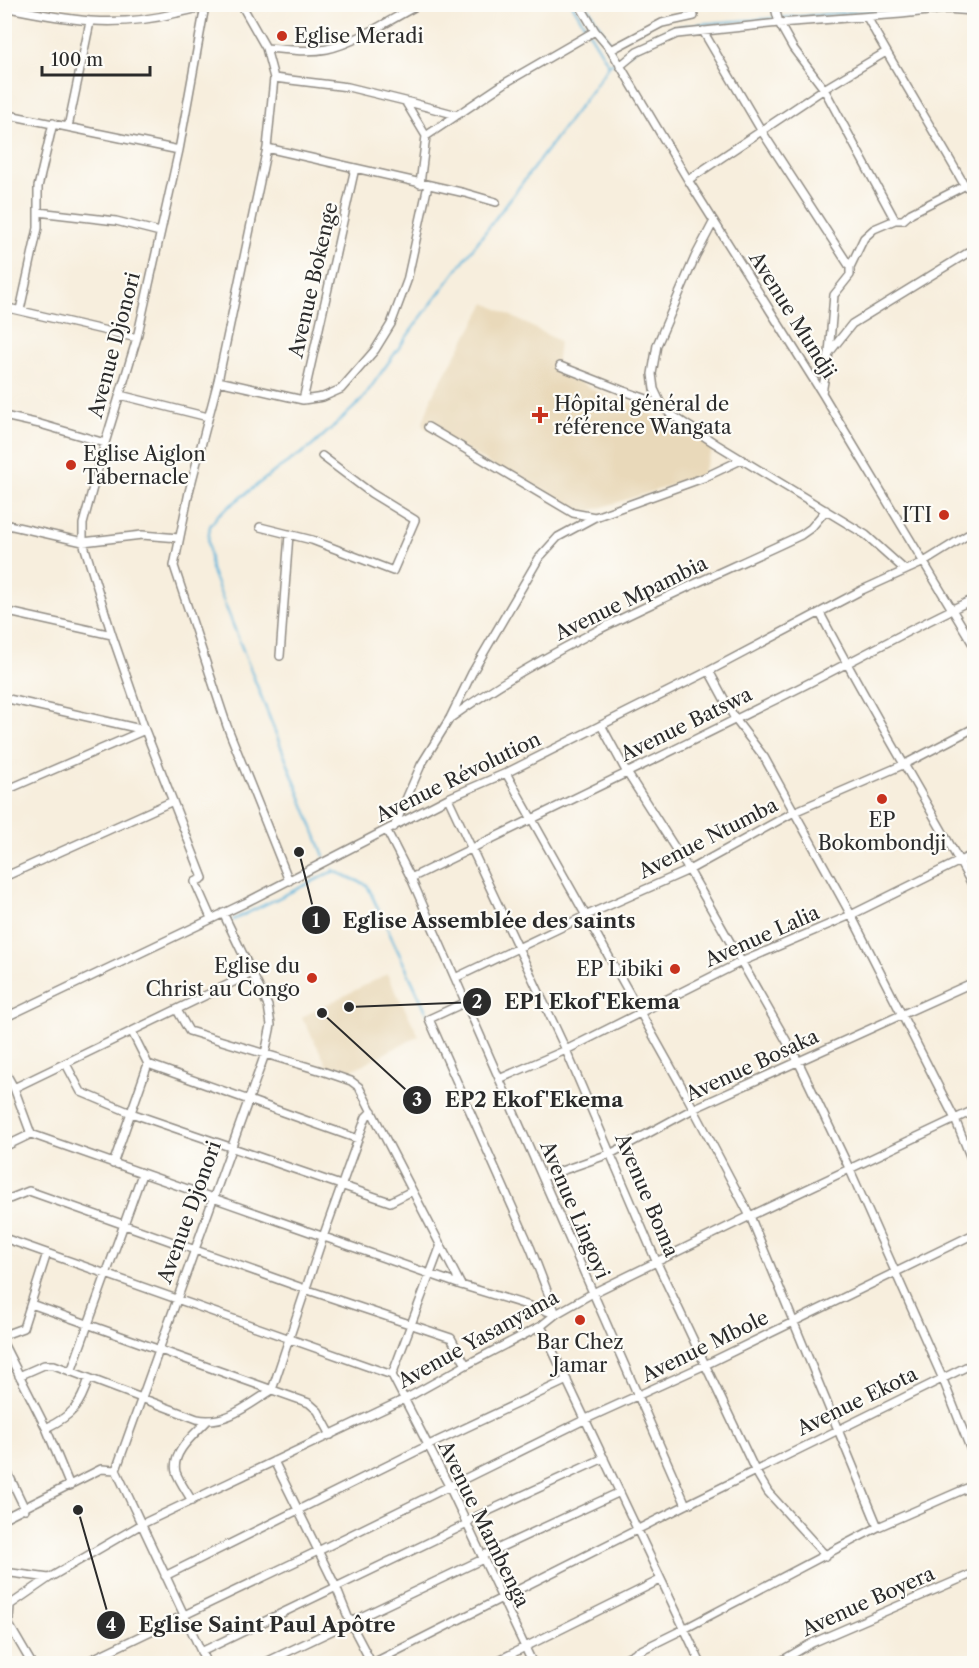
<svg xmlns="http://www.w3.org/2000/svg" width="979" height="1668" font-family="'Libre Caslon Text',serif">
	<style>
		.built { fill: #e9d9ba }
		.lines { fill: none; stroke-linecap: round; stroke-linejoin: round }
		.stream { stroke: #5fb4db; stroke-width: 2 }
		.minor-casing { stroke: #918c84; stroke-width: 10 }
		.minor { stroke: #fff; stroke-width: 7 }
		.poi-dot { fill: #c8321e; stroke: #fdfcf7; stroke-width: 2 }
		.labels { text-anchor: middle; stroke-width: 4.5; stroke-linejoin: round; paint-order: stroke }
		.poi-label { font-size: 20px; fill: #2b2b2b; stroke: #fdfcf7; text-anchor: start }
		.street-label { font-size: 20px; fill: #2b2b2b; stroke: #fdfcf7 }
		.leader { fill: none; stroke: #2b2b2b; stroke-width: 2 }
		.callout-dot { fill: #2b2b2b; stroke: #fdfcf7; stroke-width: 2 }
		.mark-label { font-size: 18px; text-anchor: middle; font-weight: bold; fill: #fff }
		.callout-label { font-size: 21px; text-anchor: middle; font-weight: bold; fill: #2b2b2b; stroke: #fdfcf7; stroke-width: 4.5; stroke-linejoin: round; paint-order: stroke }
	</style>
	<rect width="100%" height="100%" fill="#fdfcf7"/>
	<filter id="ink" filterUnits="userSpaceOnUse"><feTurbulence type="fractalNoise" baseFrequency=".0167" numOctaves="2"/><feDisplacementMap in="SourceGraphic" scale="12" xChannelSelector="R" yChannelSelector="G"/><feConvolveMatrix kernelMatrix="1 2 1 2 8 2 1 2 1" color-interpolation-filters="sRGB"/></filter>
	<filter id="wash" filterUnits="userSpaceOnUse"><feTurbulence type="fractalNoise" baseFrequency=".008" numOctaves="4" result="noise"/><feDisplacementMap in="SourceGraphic" scale="24" xChannelSelector="R" yChannelSelector="G"/><feGaussianBlur stdDeviation="1.35" result="paint"/><feColorMatrix in="noise" values="0 0 0 0 0 0 0 0 0 0 0 0 0 0 0 0 0 1.4 0 .05"/><feComposite in="paint" operator="in"/></filter>
	<g filter="url(#wash)">
		<rect width="100%" height="100%" fill="#f7eedd"/>
		<path class="built" d="M486,303L559,341L556,368L616,403L621,398L714,446L701,476L587,512L553,502L461,447L422,426L432,396Z
			M387,974L419,1036L346,1073L329,1069L302,1017Z"/>
		<g class="lines">
			<path class="stream" d="M572,4L609,65
				M586,4L613,48
				M619,59L670,28L698,24L964,4
				M324,856L211,569L208,541L210,526L218,515L279,468L311,447L361,401L413,328L592,90L609,65L614,62
				M334,871L367,885L427,1013
				M233,920L334,871L333,869"/>
		</g>
	</g>
	<g filter="url(#ink)">
		<g class="lines">
			<g class="minor-casing">
				<path id="minor" d="M241,4L266,48L274,78L267,148L218,381L189,492L174,566L227,726L289,881
					M579,4L595,31L611,50L688,180L822,393L974,646
					M774,4L779,23L793,48L824,89L895,220
					M205,6L179,150L137,338L105,443L83,524V542L112,635L145,730L203,878L195,882L211,918
					M4,7C68,20 113,29 177,13C187,11 199,9 208,4
					M867,17C898,74 933,129 965,186
					M703,31L761,130L850,267
					M266,48C285,49 307,53 327,49C356,43 393,18 420,4
					M611,50L662,23L694,16L690,4
					M620,66L637,52L677,34L779,23L901,14L946,9L974,11
					M274,78L348,87L405,101L426,136L420,184
					M405,101L457,115
					M4,114L179,150
					M68,127L90,22
					M426,136L505,83L595,31
					M267,148L465,193L496,202
					M688,180L824,89L886,52
					M38,212L116,221L160,232
					M714,221L695,257L657,345L652,374L654,389L661,404L670,414L716,444L866,535L905,570
					M4,307L137,338
					M20,310L38,228V187L53,123
					M829,353L834,295L850,275V267L864,238L874,229L895,220H903L911,213L974,181
					M560,366L621,390L661,404
					M218,381L303,400L323,397L341,389L375,350L391,324L407,281L428,185
					M822,393L829,353L852,324L974,249
					M120,395L208,417
					M303,400L355,168
					M4,416L40,424L105,443
					M428,427L573,513L595,517
					M4,524L83,542L142,535L179,538
					M260,527L312,540L393,571L415,520L371,493L322,456
					M4,611L112,635
					M820,613C868,706 924,796 974,888
					M280,656L289,534
					M709,671L735,719L764,757L851,915L955,1119L974,1166
					M4,698L145,730
					M452,717C557,641 684,590 801,535L811,528L826,510
					M601,725L626,771L689,870L798,1061L850,1170L942,1377L974,1458
					M506,773L682,1087L750,1216L878,1527
					M4,791L145,730
					M448,798L566,1050L657,1263L755,1470L768,1492L826,1556
					M394,827L421,765L450,718L472,673L539,558L558,537L595,517L703,478L741,460
					M387,831L411,878L455,978L686,1505
					M4,877L173,801
					M411,878C537,817 662,756 787,694C850,663 911,628 974,599
					M455,978L585,916L689,870L794,812L905,764L974,728
					M466,1002L429,1019L531,1249L556,1314
					M177,1010L189,1031L322,1071L351,1081L359,1087L461,1285
					M4,1018L245,903L448,798L506,773L709,671L862,590L924,562L974,531
					M132,1032L148,1064L358,1139
					M66,1064L81,1092L131,1113L390,1202L412,1191
					M4,1070L14,1088L31,1134
					M499,1079L566,1050L741,962L851,915L974,854
					M14,1088L252,973
					M4,1147L31,1134L461,1285L556,1314
					M113,1164L148,1064
					M544,1177L612,1153L693,1109L974,982
					M4,1201L29,1191L305,1289L451,1338L466,1365
					M4,1238L392,1375L449,1486L533,1664
					M31,1304L309,1403L318,1411L331,1435
					M541,1326L701,1664
					M4,1335L23,1328L47,1253
					M4,1345L46,1428L70,1486
					M71,1372L142,1174
					M392,1375L441,1245
					M19,1376L44,1365H54L197,1419C226,1425 248,1405 272,1390L323,1237L366,1117L372,1111
					M46,1428C73,1415 80,1406 89,1378
					M274,1461L336,1587L350,1622L372,1664
					M4,1465L25,1509
					M192,1501C187,1492 179,1481 176,1472C171,1452 195,1434 207,1421
					M4,1518L101,1469L116,1470
					M4,1572L49,1578
					M165,1576L429,1445L567,1380
					M4,1595L10,1605L9,1621
					M4,1609L49,1578L142,1524L405,1399L466,1365L541,1326L556,1314L593,1293L750,1216L974,1110
					M4,1616L32,1664
					M201,1652L467,1524L471,1519L604,1458
					M636,1652L642,1664
					M82,1664L318,1551L586,1419L705,1365L974,1234
					M207,1664L116,1470L265,1054L271,1025L268,1006L223,913
					M262,1664L483,1559L484,1555L620,1492
					M371,1664L686,1505L974,1363
					M491,1664L660,1580
					M613,1664L686,1628L878,1527L974,1485
					M776,1664L812,1643L974,1573"/>
			</g>
			<use href="#minor" class="minor"/>
		</g>
	</g>
	<g class="poi-dot">
		<circle cx="282" cy="36" r="6"/>
		<path d="M537 406h6v6h6v6h-6v6h-6v-6h-6v-6h6z"/>
		<circle cx="71" cy="465" r="6"/>
		<circle cx="944" cy="515" r="6"/>
		<circle cx="882" cy="799" r="6"/>
		<circle cx="675" cy="969" r="6"/>
		<circle cx="312" cy="978" r="6"/>
		<circle cx="580" cy="1320" r="6"/>
	</g>
	<g class="labels">
		<g class="poi-label">
			<text x="294" y="43">Eglise Meradi</text>
			<text x="554" y="411">Hôpital général de<tspan x="554" dy="23">référence Wangata</tspan></text>
			<text x="83" y="461">Eglise Aiglon<tspan x="83" dy="23">Tabernacle</tspan></text>
			<text x="932" y="522" text-anchor="end">ITI</text>
			<text x="882" y="827" text-anchor="middle">EP<tspan x="882" dy="23">Bokombondji</tspan></text>
			<text x="300" y="973" text-anchor="end">Eglise du<tspan x="300" dy="23">Christ au Congo</tspan></text>
			<text x="663" y="976" text-anchor="end">EP Libiki</text>
			<text x="580" y="1349" text-anchor="middle">Bar Chez<tspan x="580" dy="23">Jamar</tspan></text>
		</g>
		<g class="street-label">
			<text transform="translate(313 280) rotate(-77)" y="7">Avenue Bokenge</text>
			<text transform="translate(793 315) rotate(58)" y="7">Avenue Mundji</text>
			<text transform="translate(114 345) rotate(-75)" y="7">Avenue Djonori</text>
			<text transform="translate(631 598) rotate(-26)" y="7">Avenue Mpambia</text>
			<text transform="translate(686 724) rotate(-26)" y="7">Avenue Batswa</text>
			<text transform="translate(458 777) rotate(-26)" y="7">Avenue Révolution</text>
			<text transform="translate(708 838) rotate(-27)" y="7">Avenue Ntumba</text>
			<text transform="translate(762 936) rotate(-24)" y="7">Avenue Lalia</text>
			<text transform="translate(752 1065) rotate(-25)" y="7">Avenue Bosaka</text>
			<text transform="translate(647 1195) rotate(67)" y="7">Avenue Boma</text>
			<text transform="translate(575 1210) rotate(67)" y="7">Avenue Lingoyi</text>
			<text transform="translate(189 1212) rotate(-70)" y="7">Avenue Djonori</text>
			<text transform="translate(478 1339) rotate(-29)" y="7">Avenue Yasanyama</text>
			<text transform="translate(705 1346) rotate(-26)" y="7">Avenue Mbole</text>
			<text transform="translate(857 1401) rotate(-26)" y="7">Avenue Ekota</text>
			<text transform="translate(484 1524) rotate(64)" y="7">Avenue Mambenga</text>
			<text transform="translate(868 1601) rotate(-24)" y="7">Avenue Boyera</text>
		</g>
	</g>
	<path class="leader" d="M299 852L316 920M349 1007L477 1002M322 1013L417 1100M78 1510L111 1625"/>
	<g class="callout-dot">
		<circle cx="299" cy="852" r="6"/>
		<circle cx="349" cy="1007" r="6"/>
		<circle cx="322" cy="1013" r="6"/>
		<circle cx="78" cy="1510" r="6"/>
		<circle cx="316" cy="920" r="15"/>
		<circle cx="477" cy="1002" r="15"/>
		<circle cx="417" cy="1100" r="15"/>
		<circle cx="111" cy="1625" r="15"/>
	</g>
	<g class="mark-label">
		<text x="316" y="927">1</text>
		<text x="477" y="1008">2</text>
		<text x="417" y="1106">3</text>
		<text x="111" y="1631">4</text>
	</g>
	<g class="callout-label">
		<text x="489" y="928">Eglise Assemblée des saints</text>
		<text x="592" y="1009">EP1 Ekof'Ekema</text>
		<text x="534" y="1107">EP2 Ekof'Ekema</text>
		<text x="267" y="1632">Eglise Saint Paul Apôtre</text>
	</g>
	<rect width="979" height="1668" fill="none" stroke="#fdfcf7" stroke-width="24"/>
	<path d="M42 66v9h108v-9" fill="none" stroke="#2b2b2b" stroke-width="3"/>
	<text x="51" y="66" font-size="18" fill="#2b2b2b" stroke="#fdfcf7" stroke-width="4.5" paint-order="stroke">100 m</text>
</svg>
